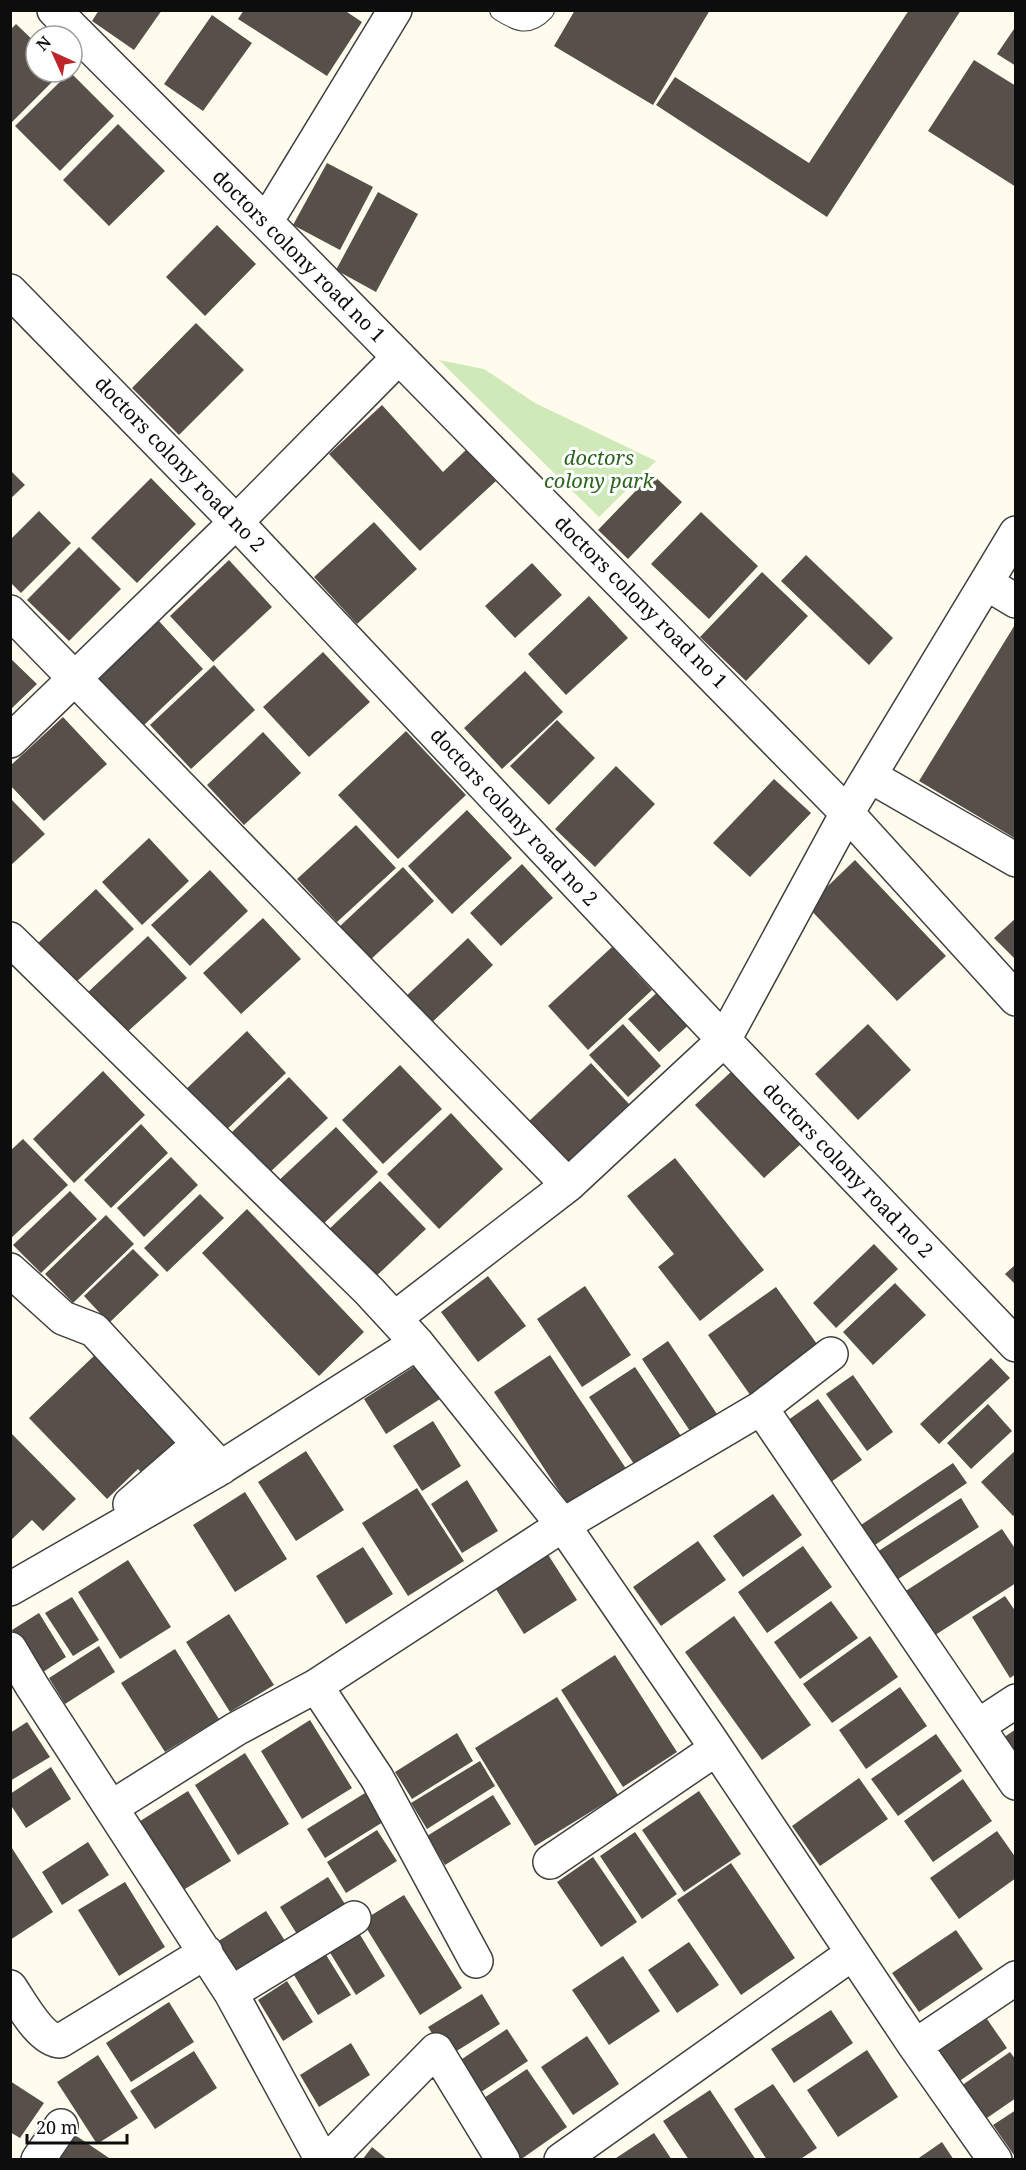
<svg xmlns="http://www.w3.org/2000/svg" width="1026" height="2170" font-family="'Noto Serif',serif">
	<style>
		.green { fill: #d0e9b8 }
		.building { fill: #564f4a }
		.lines { fill: none; stroke-linecap: round; stroke-linejoin: round }
		.service-casing { stroke: #404040; stroke-width: 22 }
		.minor-casing { stroke: #404040; stroke-width: 36 }
		.service { stroke: #fff; stroke-width: 20 }
		.minor { stroke: #fff; stroke-width: 33 }
		.labels { text-anchor: middle; stroke-width: 6; stroke-linejoin: round; paint-order: stroke }
		.street-label { font-size: 20px; fill: #0d0d0d; stroke: #fff }
		.park-label { font-size: 20px; font-style: italic; fill: #2b651e; stroke: #fff }
	</style>
	<rect width="100%" height="100%" fill="#fffcee"/>
	<path class="green" d="M439,360L484,369L535,403L656,461L599,517Z"/>
	<path class="building" d="M99,10H162L134,50L92,21Z
		M244,10H344L362,22L327,76L238,19Z
		M575,10H710L653,105L554,46Z
		M909,10H961L827,217L656,105L675,77L809,163Z
		M212,15L252,43L203,111L164,84Z
		M16,24L36,43V72H62L10,124V30Z
		M1016,26V66L997,54Z
		M974,60L1016,86V187L928,131Z
		M70,72L114,116L60,171L15,126Z
		M118,124L165,171L109,226L63,180Z
		M327,163L373,187L340,250L293,225Z
		M378,192L418,214L376,292L336,270Z
		M217,225L256,264L205,316L166,277Z
		M196,323L244,370L179,435L132,388Z
		M382,405L443,472L467,449L496,481L420,551L329,454Z
		M10,470L25,485L10,499Z
		M652,474L682,502L628,559L598,530Z
		M151,478L196,524L137,583L91,538Z
		M39,511L71,543L21,593L10,582V540Z
		M701,512L758,566L709,619L651,564Z
		M374,522L417,569L357,624L314,577Z
		M79,547L121,589L69,641L27,600Z
		M806,555L893,638L869,665L781,581Z
		M229,560L272,607L213,662L170,616Z
		M532,563L562,595L515,638L485,606Z
		M762,572L808,616L746,681L700,637Z
		M589,596L628,638L566,695L528,654Z
		M158,620L203,669L143,726L97,677Z
		M1016,623V839L919,781Z
		M323,652L370,702L309,757L263,707Z
		M10,658L37,684L10,710Z
		M214,665L255,710L191,769L150,725Z
		M525,671L563,712L502,769L464,728Z
		M63,717L107,764L44,821L10,785V766Z
		M557,720L595,758L549,805L510,766Z
		M406,731L466,795L398,859L338,795Z
		M263,732L301,773L244,825L207,785Z
		M616,766L655,804L595,867L555,829Z
		M774,779L811,813L750,877L713,843Z
		M10,798L45,834L10,866Z
		M467,810L512,858L452,914L408,866Z
		M356,825L396,868L337,922L297,879Z
		M149,838L189,881L142,925L102,882Z
		M855,860L946,956L897,1001L807,906Z
		M522,864L553,898L501,946L470,913Z
		M403,867L434,901L369,961L338,928Z
		M210,870L248,911L190,966L151,925Z
		M96,889L134,929L75,983L38,943Z
		M263,918L301,959L241,1014L203,973Z
		M1016,918V960L994,938Z
		M148,936L187,978L125,1034L87,993Z
		M468,938L493,965L428,1026L403,999Z
		M612,947L652,990L588,1050L548,1006Z
		M661,989L692,1022L659,1052L628,1019Z
		M623,1024L661,1066L628,1097L589,1055Z
		M868,1024L911,1070L858,1120L815,1074Z
		M247,1031L286,1073L221,1135L182,1093Z
		M591,1063L629,1104L565,1164L527,1123Z
		M400,1065L442,1109L383,1164L342,1120Z
		M103,1071L145,1115L74,1183L33,1139Z
		M732,1071L801,1144L764,1178L695,1105Z
		M289,1077L328,1118L268,1174L230,1134Z
		M451,1113L503,1169L439,1229L387,1174Z
		M141,1124L168,1153L111,1208L84,1180Z
		M336,1127L378,1172L318,1229L275,1184Z
		M23,1139L68,1185L10,1239V1151Z
		M171,1157L198,1185L144,1237L117,1208Z
		M675,1158L764,1270L700,1321L658,1267L674,1254L627,1196Z
		M380,1181L426,1229L371,1281L325,1233Z
		M70,1191L97,1219L41,1273L13,1245Z
		M200,1194L224,1218L167,1272L144,1248Z
		M247,1209L364,1332L319,1376L202,1253Z
		M106,1215L134,1244L73,1303L45,1274Z
		M874,1244L898,1269L836,1328L813,1303Z
		M133,1249L159,1275L109,1323L84,1296Z
		M1016,1264V1285L1005,1274Z
		M488,1276L526,1326L478,1362L441,1312Z
		M895,1283L926,1315L873,1365L843,1332Z
		M585,1286L631,1355L582,1387L537,1319Z
		M776,1287L822,1351L753,1399L708,1335Z
		M668,1341L719,1417L692,1434L642,1359Z
		M97,1353L185,1445L148,1480L138,1469L107,1499L29,1418Z
		M550,1355L629,1473L572,1511L494,1392Z
		M991,1358L1010,1378L939,1444L920,1424Z
		M418,1364L440,1399L386,1434L364,1399Z
		M635,1367L681,1436L636,1467L589,1397Z
		M853,1375L893,1432L867,1451L826,1394Z
		M818,1399L862,1460L824,1487L781,1425Z
		M988,1404L1012,1431L971,1469L947,1443Z
		M433,1421L461,1466L422,1491L393,1446Z
		M10,1432L76,1499L43,1531L32,1520L10,1541Z
		M1016,1450V1514L1013,1516L981,1482Z
		M306,1451L344,1510L296,1541L258,1482Z
		M953,1463L967,1483L869,1549L855,1529Z
		M467,1480L498,1531L462,1553L431,1504Z
		M417,1488L464,1561L408,1596L362,1523Z
		M245,1492L287,1559L235,1592L193,1525Z
		M773,1494L802,1535L743,1577L713,1536Z
		M961,1498L979,1527L895,1581L877,1552Z
		M1002,1529L1016,1550V1583L929,1639L901,1594Z
		M698,1541L726,1580L661,1626L633,1587Z
		M803,1546L832,1587L767,1633L738,1592Z
		M363,1547L393,1594L346,1624L316,1576Z
		M547,1553L577,1600L524,1634L494,1586Z
		M128,1560L171,1627L120,1659L78,1592Z
		M1005,1596L1016,1612V1674L1010,1678L972,1617Z
		M72,1597L99,1640L73,1656L45,1613Z
		M831,1601L858,1638L800,1679L774,1642Z
		M39,1613L66,1657L40,1674L12,1630Z
		M229,1614L274,1685L230,1712L186,1642Z
		M734,1616L811,1725L762,1760L685,1652Z
		M870,1636L898,1677L832,1723L803,1684Z
		M99,1646L115,1672L65,1704L49,1678Z
		M175,1649L219,1719L165,1752L121,1683Z
		M615,1655L677,1752L623,1787L561,1690Z
		M900,1687L927,1726L866,1769L839,1730Z
		M557,1697L618,1795L535,1846L475,1748Z
		M310,1720L352,1788L302,1819L261,1751Z
		M27,1722L50,1757L10,1781V1733Z
		M1016,1729V1769L997,1742Z
		M457,1733L473,1761L412,1799L395,1772Z
		M936,1734L962,1771L898,1816L871,1779Z
		M245,1753L289,1824L238,1855L195,1785Z
		M480,1761L495,1786L427,1829L411,1803Z
		M51,1767L71,1799L26,1828L10,1804V1794Z
		M859,1778L888,1819L820,1866L792,1826Z
		M963,1779L992,1821L933,1862L904,1821Z
		M188,1791L231,1861L180,1892L137,1823Z
		M699,1791L741,1854L684,1892L642,1830Z
		M365,1793L383,1822L325,1858L307,1829Z
		M493,1795L511,1824L445,1865L427,1836Z
		M377,1830L397,1861L346,1893L327,1862Z
		M997,1831L1016,1858V1878L959,1919L930,1878Z
		M635,1832L677,1894L642,1919L600,1856Z
		M88,1842L109,1875L62,1905L42,1872Z
		M10,1845L53,1912L10,1940Z
		M593,1857L637,1922L601,1947L557,1882Z
		M731,1863L795,1958L741,1995L677,1900Z
		M328,1877L348,1909L300,1939L280,1907Z
		M125,1882L165,1947L119,1976L78,1910Z
		M404,1895L462,1988L420,2015L362,1921Z
		M266,1911L287,1944L237,1975L217,1942Z
		M956,1930L983,1969L919,2012L892,1973Z
		M359,1933L385,1976L356,1995L329,1951Z
		M689,1942L719,1985L677,2013L648,1970Z
		M323,1950L351,1995L318,2015L291,1970Z
		M623,1956L660,2011L609,2045L572,1990Z
		M287,1981L313,2022L283,2041L258,2000Z
		M482,1994L500,2024L447,2057L428,2027Z
		M169,2002L194,2042L131,2082L106,2043Z
		M831,2010L853,2043L794,2083L771,2049Z
		M987,2019L1007,2048L958,2082L937,2052Z
		M507,2029L528,2061L475,2096L453,2065Z
		M587,2036L619,2084L573,2115L541,2067Z
		M351,2043L370,2075L319,2107L300,2075Z
		M867,2050L898,2097L838,2137L807,2090Z
		M194,2051L217,2088L155,2129L130,2091Z
		M1010,2052L1016,2060V2098L984,2120L961,2086Z
		M98,2055L138,2118L97,2144L57,2082Z
		M527,2069L567,2127L520,2160H513L475,2104Z
		M10,2081L44,2103L20,2138L10,2132Z
		M773,2084L817,2148L799,2160H767L734,2109Z
		M710,2090L756,2160H689L663,2121Z
		M1016,2110V2158L993,2125Z
		M654,2133L672,2160H613Z
		M75,2135L112,2160H59Z
		M942,2142L954,2160H916Z
		M372,2147L388,2160H362Z"/>
	<g class="lines">
		<g class="service-casing">
			<path id="service" d="M500,10C517,21 528,27 544,10"/>
		</g>
		<g class="minor-casing">
			<path id="minor" d="M54,10L266,222L847,813L1016,999
				M266,222L395,10
				M10,291L236,522L724,1040L1016,1345
				M986,583L1016,601
				M10,612L568,1185
				M10,741L236,522L399,357
				M870,776L1016,860
				M10,939L369,1291L417,1343L563,1525L708,1736L915,2046L995,2160
				M10,1270L63,1318L94,1330L221,1468
				M395,1318L568,1185L724,1040L847,813L1016,533
				M761,1408L831,1354
				M130,1504L199,1444
				M10,1589L214,1472L417,1343
				M10,1649L32,1686L231,1993L322,2160
				M316,1686L377,1778L476,1961
				M978,1726L1016,1701
				M112,1807L236,1729L316,1686L563,1525L761,1408L1016,1783
				M550,1862L716,1749
				M10,1987C21,2003 40,2040 60,2041L206,1952
				M231,1993L354,1918
				M915,2046L1016,1978
				M38,2160L61,2126
				M328,2160L436,2050L503,2160
				M561,2160L853,1953"/>
		</g>
		<use href="#service" class="service"/>
		<use href="#minor" class="minor"/>
	</g>
	<g class="labels">
		<g class="street-label">
			<text transform="translate(299 256) rotate(45)" y="7">doctors colony road no 1</text>
			<text transform="translate(180 464) rotate(46)" y="7">doctors colony road no 2</text>
			<text transform="translate(641 602) rotate(45)" y="7">doctors colony road no 1</text>
			<text transform="translate(514 817) rotate(47)" y="7">doctors colony road no 2</text>
			<text transform="translate(848 1170) rotate(46)" y="7">doctors colony road no 2</text>
		</g>
		<g class="park-label">
			<text x="599" y="465">doctors<tspan x="599" dy="23">colony park</tspan></text>
		</g>
	</g>
	<rect width="1026" height="2170" fill="none" stroke="#0d0d0d" stroke-width="24"/>
	<g transform="translate(54 54) rotate(315)"><circle r="28" fill="#ffffff" stroke="#9e9e9e" stroke-width="1.5"/>
	<path d="M0-4.5L10 22L0 15L-10 22Z" fill="#bd262a"/>
	<text y="-9" font-size="16" font-weight="bold" text-anchor="middle" fill="#0d0d0d">N</text>
	</g>
	<path d="M27 2134v9h100v-9" fill="none" stroke="#0d0d0d" stroke-width="3"/>
	<text x="36" y="2134" font-size="18" fill="#0d0d0d" stroke="#ffffff" stroke-width="4.5" paint-order="stroke">20 m</text>
</svg>
